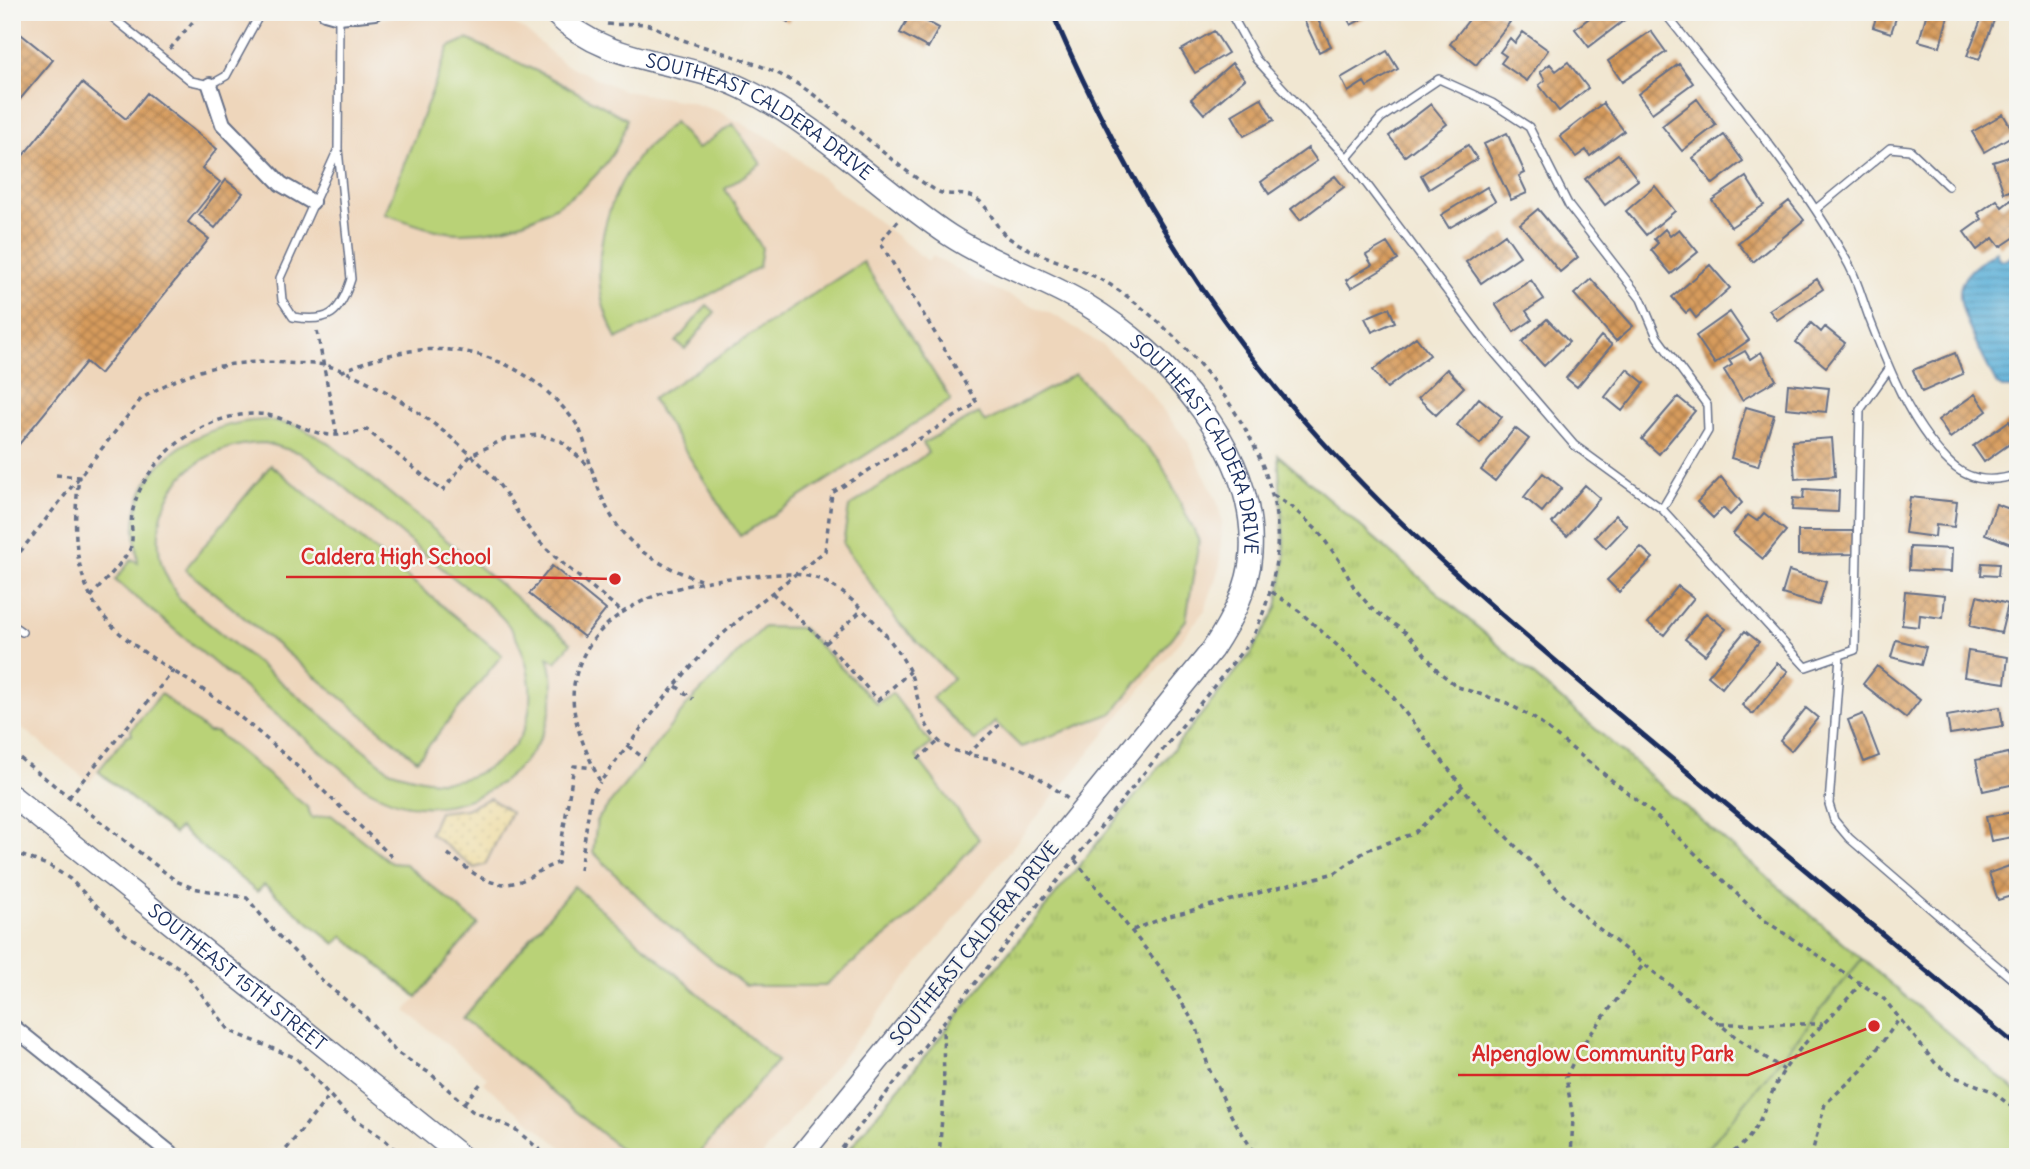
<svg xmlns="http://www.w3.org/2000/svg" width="2030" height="1169" font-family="Delius,sans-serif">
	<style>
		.built { fill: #eed6bb }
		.grass { fill: url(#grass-tufts); stroke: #6a806a; stroke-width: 2 }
		.sand { fill: url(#sand-dots); stroke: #84847e; stroke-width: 2 }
		.park { fill: #b9d277; stroke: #6a806a; stroke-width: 2; fill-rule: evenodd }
		.water { fill: url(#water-rules); stroke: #3c709b; stroke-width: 2 }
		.building { fill: url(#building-cross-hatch) }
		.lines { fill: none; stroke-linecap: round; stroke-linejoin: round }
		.lane-casing { stroke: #666f87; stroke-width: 10 }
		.street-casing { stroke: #666f87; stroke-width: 18 }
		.secondary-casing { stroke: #666f87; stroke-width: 24 }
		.path { stroke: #666f87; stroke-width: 3.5; stroke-dasharray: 5 5; stroke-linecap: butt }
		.lane { stroke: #fff; stroke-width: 7 }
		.street { stroke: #fff; stroke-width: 14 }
		.secondary { stroke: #fff; stroke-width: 21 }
		.rail { stroke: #1b2f5e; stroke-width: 5 }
		.labels { text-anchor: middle; stroke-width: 5; stroke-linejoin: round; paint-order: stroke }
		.street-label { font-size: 19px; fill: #1b2f5e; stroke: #f6f6f2 }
		.leader { fill: none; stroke: #d62828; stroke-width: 2.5 }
		.callout-dot { fill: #d62828; stroke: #f6f6f2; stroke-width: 2.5 }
		.callout-label { font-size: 21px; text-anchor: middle; font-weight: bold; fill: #d62828; stroke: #f6f6f2; stroke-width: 5; stroke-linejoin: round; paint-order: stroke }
	</style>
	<defs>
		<pattern id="grass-tufts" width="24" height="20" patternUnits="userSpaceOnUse" patternTransform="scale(1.75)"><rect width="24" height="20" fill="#b9d277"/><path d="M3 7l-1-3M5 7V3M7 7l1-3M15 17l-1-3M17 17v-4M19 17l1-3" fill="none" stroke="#9eb569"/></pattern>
		<pattern id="sand-dots" width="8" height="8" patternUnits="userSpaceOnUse" patternTransform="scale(1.75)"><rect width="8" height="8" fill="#eeda9e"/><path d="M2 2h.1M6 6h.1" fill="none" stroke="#ccbb8a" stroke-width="1.8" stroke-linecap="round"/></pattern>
		<pattern id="water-rules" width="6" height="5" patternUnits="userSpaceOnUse" patternTransform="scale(1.75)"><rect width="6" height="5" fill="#5cb0d8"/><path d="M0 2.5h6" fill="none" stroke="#4b90b2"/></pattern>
		<pattern id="building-cross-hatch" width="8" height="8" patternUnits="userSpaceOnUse" patternTransform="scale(1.75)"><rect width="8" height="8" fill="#d79b5b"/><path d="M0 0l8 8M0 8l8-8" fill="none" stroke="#ae7f4e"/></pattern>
	</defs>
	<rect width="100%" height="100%" fill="#f6f6f2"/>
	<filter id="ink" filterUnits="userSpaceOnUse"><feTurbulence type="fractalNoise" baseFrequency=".0143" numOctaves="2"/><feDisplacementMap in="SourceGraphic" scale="14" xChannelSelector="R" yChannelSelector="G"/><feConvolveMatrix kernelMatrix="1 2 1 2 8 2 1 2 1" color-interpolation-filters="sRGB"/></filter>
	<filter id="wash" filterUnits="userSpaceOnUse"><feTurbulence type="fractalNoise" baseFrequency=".00686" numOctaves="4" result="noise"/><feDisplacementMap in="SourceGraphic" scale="28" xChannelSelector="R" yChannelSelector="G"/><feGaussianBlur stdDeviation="1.57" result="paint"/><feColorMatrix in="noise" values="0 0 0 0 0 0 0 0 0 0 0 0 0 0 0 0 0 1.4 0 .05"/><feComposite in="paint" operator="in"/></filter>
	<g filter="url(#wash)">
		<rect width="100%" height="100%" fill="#f1e7d2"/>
		<path class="built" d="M12,12H293L323,21L363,23L416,12H484L525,30L563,63L602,81L625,91L690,102L717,111L774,140L928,261L933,256L977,281L1058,317L1102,345L1142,383L1188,442L1216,498L1222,520L1220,566L1205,610L761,1157H573L483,1083L487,1077L406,1011L417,997L343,936L335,944L264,885L257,892L179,828L174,834L98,771L89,782L12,720Z"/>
		<path class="grass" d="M1278,455L1862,959L1701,1157H843L1252,652L1277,608L1285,560Z"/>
		<path class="sand" d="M490,798L511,812L485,865L474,868L430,833L439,812L466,809Z"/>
		<path class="park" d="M467,39L547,76L627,119C624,129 621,141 615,150C584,201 518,234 459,233C434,232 408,222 385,214L449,47Z
			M674,122L697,149L733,124L761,164L725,189L762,248L759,267L700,300L616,339C612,328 606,315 603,304C592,256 607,198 636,160C646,146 662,134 674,122Z
			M863,262L951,400L740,536L652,399Z
			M707,305L715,312L685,349L676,342Z
			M1075,374L1160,461L1199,541L1186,620L1113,713L1021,747L995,722L975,741L932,698L953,678L898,622L843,544L849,507L928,453L923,443L979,413L985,423Z
			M265,420L298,426L330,444L571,643L556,662L548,657C573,737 497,813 418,806C398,805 379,796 362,786L115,580L132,559L138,563C137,551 134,537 135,525C138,458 205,422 265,420ZM265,443L300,453L318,465C362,501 405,538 449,574C468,590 494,606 509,626C535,664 542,725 503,757C464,789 434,785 389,770L181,601C172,587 163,573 160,557C150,489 200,443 265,443Z
			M271,465L502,655L417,760L185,569Z
			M764,627L802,628L877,704L892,693L931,744L916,756L979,839L911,916L824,986H745L661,919L593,852L597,820L688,704Z
			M161,694L208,732H216L307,807L312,818L331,815L391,863L405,864L478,924L417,997L343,936L335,944L264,885L257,892L179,828L174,834L98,771L127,735H132L131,730Z
			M574,886L777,1061L696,1157H630L463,1018Z
			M1862,959L2018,1093V1157H1701Z"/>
		<path class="water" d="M1996,251L1999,259L2005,260L2018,252V388H2002L1996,383C1986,362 1958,313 1960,291C1961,273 1983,261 1996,251Z"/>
		<g id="blocks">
			<path class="building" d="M771,12H793L788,22Z
				M1300,12H1314L1331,46L1319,52Z
				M1344,12H1369L1370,15L1351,25Z
				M1475,12H1497L1510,22L1476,65L1450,44Z
				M1597,12H1629L1631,15L1589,47L1575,29Z
				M1878,12H1898L1891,33L1873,27Z
				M1927,12H1949L1940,47L1919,41Z
				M1984,12L1996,15L1979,60L1967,56Z
				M911,13L939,28L928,48L900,33Z
				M12,27L53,60L12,109Z
				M1214,31L1228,53L1195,73L1181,50Z
				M1651,31L1666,52L1622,82L1608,61Z
				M1523,32L1548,50L1527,81L1501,63L1506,56L1500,52L1510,38L1515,43Z
				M1387,51L1398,69L1367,87L1364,82L1348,92L1341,78Z
				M1568,62L1588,88L1559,111L1539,85L1545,80L1540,72L1550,64L1556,71Z
				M1232,63L1245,79L1204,114L1191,99Z
				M1679,64L1693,83L1652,113L1638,94Z
				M82,83L126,119L147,93L217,149L202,168L220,182L188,222L209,239L100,374L86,362L12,453V169Z
				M1261,98L1274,120L1244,136L1232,115Z
				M1697,99L1716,125L1682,151L1662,126Z
				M1603,103L1624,131L1590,156L1586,150L1576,157L1560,136Z
				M1431,104L1447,124L1405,156L1389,136Z
				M2003,114L2015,134L1984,152L1972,132Z
				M1507,133L1525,173L1519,176L1527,193L1511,200L1484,144Z
				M1724,135L1743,161L1713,184L1693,158Z
				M1468,145L1477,159L1429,189L1421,175Z
				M1308,148L1317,161L1269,194L1261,182Z
				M1618,154L1638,180L1605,205L1585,179Z
				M2018,154V188L2004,193L1993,162Z
				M1335,176L1344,187L1300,220L1291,209Z
				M1746,177L1764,205L1731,227L1712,200Z
				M226,180L243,193L215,228L199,215Z
				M1655,186L1675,211L1646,235L1626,211Z
				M1487,187L1495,201L1449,228L1441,215Z
				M1997,200L2002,207L2011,200L2018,209V224L2014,226L2018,235L2000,247L1993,238L1977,250L1964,232L1982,219L1978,213Z
				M1789,201L1804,220L1753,262L1738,243Z
				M1538,209L1578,257L1560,272L1520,224Z
				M1665,229L1670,236L1679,229L1698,252L1671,274L1651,250L1658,243L1654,239Z
				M1505,234L1520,256L1481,283L1466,262Z
				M1387,243L1398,260L1351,288L1346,280L1372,265L1366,255Z
				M1710,265L1730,288L1696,318L1690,310L1686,313L1672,297Z
				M1591,279L1633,326L1616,341L1574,294Z
				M1817,279L1823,289L1777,320L1769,310Z
				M1531,280L1544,299L1526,311L1532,320L1514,332L1495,304Z
				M1389,308L1395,322L1372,332L1365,318Z
				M1730,312L1749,340L1715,364L1696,336Z
				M1547,319L1569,342L1544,366L1522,342Z
				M1811,323L1821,332L1825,327L1845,343L1826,367L1796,342Z
				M1601,336L1612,345L1577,387L1566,378Z
				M1416,337L1430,355L1387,388L1373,370Z
				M1745,351L1750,359L1761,352L1776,380L1742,400L1724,370L1732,365L1729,360Z
				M1955,353L1963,374L1922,392L1913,370Z
				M1447,369L1464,387L1436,415L1418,398Z
				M1627,369L1644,383L1622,411L1605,397Z
				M1788,384L1829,388L1826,412L1786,408Z
				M1975,394L1987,411L1950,438L1938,420Z
				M1678,397L1695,411L1659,454L1642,439Z
				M1479,398L1502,417L1480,444L1457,425Z
				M1746,407L1774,415L1758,466L1731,458Z
				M2009,421L2018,438L1984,462L1973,446Z
				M1515,428L1529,439L1495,481L1481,470Z
				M1832,438L1835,476L1795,479L1792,441Z
				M1543,473L1562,488L1542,512L1524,497Z
				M1721,477L1742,503L1730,515L1723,508L1713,518L1697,502Z
				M1585,485L1600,498L1567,536L1552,523Z
				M1804,489L1839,491L1838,512L1792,510L1793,498L1803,499Z
				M1910,497L1957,502L1954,527L1936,525L1935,537L1905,533Z
				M1996,504L2018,512L2016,546L1985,534Z
				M1764,513L1786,531L1763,559L1733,534L1748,515L1757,521Z
				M1616,515L1627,526L1606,548L1595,537Z
				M1798,531H1854V554L1798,555Z
				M1641,547L1653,558L1619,592L1607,580Z
				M1910,547L1952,549L1951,572L1909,570Z
				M1982,563L1999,564L1998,576L1981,575Z
				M552,566L606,610L584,637L529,594Z
				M1789,571L1826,582L1819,605L1782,594Z
				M1678,586L1694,598L1664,635L1648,623Z
				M1905,591L1945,595L1943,618L1920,615L1919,627L1902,625Z
				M1977,596L2008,604L2001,633L1970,626Z
				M1706,613L1726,629L1705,655L1685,639Z
				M1745,631L1759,642L1722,688L1708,676Z
				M1896,640L1926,647L1921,665L1891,657Z
				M1968,651L2008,657L2005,683L1964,677Z
				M1777,663L1788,671L1753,714L1742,705Z
				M1877,666L1920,700L1906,718L1863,684Z
				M2000,707L2003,726L1950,734L1947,716Z
				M1806,708L1818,718L1791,751L1780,741Z
				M1863,714L1879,756L1864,762L1848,720Z
				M2008,753L2015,784L1983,791L1976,760Z
				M2018,811V836L1991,841L1986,817Z
				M2018,863V894L1998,900L1989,873Z"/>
		</g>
	</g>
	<g filter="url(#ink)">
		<use href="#blocks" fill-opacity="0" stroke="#666f87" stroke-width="2"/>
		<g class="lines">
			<g class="lane-casing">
				<path id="lane" d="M106,12L191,81L210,85L226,76L261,12
					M1230,12L1256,59L1347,158L1486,343L1574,445L1662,509L1806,667L1855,650L1860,410L1889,369
					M1664,12C1728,93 1799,174 1849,265C1858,282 1863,302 1870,320C1889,369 1909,421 1946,459C1966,481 1990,484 2018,474
					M338,149L280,278L282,300L293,317C329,323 340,314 351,279L338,149L339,16
					M1347,158L1381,118L1439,79L1492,103L1529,127L1569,206L1641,299L1657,337L1707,405L1708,431L1662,509
					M1816,209L1890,148L1910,150L1948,186
					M12,625L22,632
					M1840,655L1829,804L1834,820L1849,838L2018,984"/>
			</g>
			<g class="street-casing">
				<path id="street" d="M325,12L339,16L375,12
					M210,85L223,124L281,184L312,202
					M12,1026L175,1157"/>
			</g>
			<g class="secondary-casing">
				<g id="secondary">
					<path id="s1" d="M553,12C609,67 677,57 742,88C820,125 878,188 949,235C992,263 1041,278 1085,304C1167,354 1257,450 1251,553C1249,588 1231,621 1212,650L800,1157"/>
					<path id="s2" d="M12,796L462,1157"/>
				</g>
			</g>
			<path class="path" d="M607,24C621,26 635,21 649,25C661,29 671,36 683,40C730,56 773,65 814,95C855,125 891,164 935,190C947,198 962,191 975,198C991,207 994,228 1009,238C1041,259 1082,266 1115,288C1181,332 1253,416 1272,495C1285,545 1273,595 1252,639L835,1157
				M170,49L196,18
				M898,221L880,242L977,403L832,493L825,551C791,578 756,604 724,633C677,676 640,732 600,782C587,752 569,719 574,685C587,603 684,580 753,576C781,574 806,570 831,585C858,600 899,645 911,675C919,697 920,726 940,742C958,756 978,755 1000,761C1027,768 1047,782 1068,799
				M317,331L337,435
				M341,372C425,333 511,342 572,418C584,432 586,451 591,467C612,534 636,557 700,580
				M56,475L79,477C74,519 72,558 91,597C114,644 181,672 222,703C284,750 339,806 395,860
				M1273,495L1293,508L1318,531L1339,560L1355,589L1372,609L1408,634L1439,672L1458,687L1507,703L1535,719L1653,813L1764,920L1884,999L1936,1064L1955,1077L1992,1091L2018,1112
				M20,552L141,399C187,369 231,359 286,363C298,364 312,363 324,365C377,377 455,435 491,475C510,496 521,523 541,543C565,568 596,589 622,612
				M1272,592L1299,611L1390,693L1481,811L1587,919L1737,1038L1784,1070
				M772,593L826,643L878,700L910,672
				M91,597C103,582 119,567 129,551C135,541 130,525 132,514C142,461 199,415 253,414C278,413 296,427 319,433C335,438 352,433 367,430L442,491L471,455L505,439L538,435L561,441L591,468
				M826,643L862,610
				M676,686L693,699
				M628,746L645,759
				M12,752L176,881L193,888L247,898L274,931L327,985L364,1015L396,1052L431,1074L472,1111L515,1129L548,1157
				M967,755L999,725
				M918,759L939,741
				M69,797L174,670
				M12,852L50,866L70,879L125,934L183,970L230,1031L296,1058L344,1111L384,1139L403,1157
				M448,854C471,871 492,893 523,880C535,875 545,867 558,863L574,766L594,768
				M1075,860L1161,968L1197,1028L1209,1069L1232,1117L1257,1157
				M580,870L591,795L600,782
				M1133,930L1166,917L1335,873L1367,850L1415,833L1463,786
				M1720,1024H1823
				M464,1103L482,1082
				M280,1157L330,1095
				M939,1157L944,1090L943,1026
				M1571,1157L1573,1118L1566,1077L1580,1048L1643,965
				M1725,1157C1763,1137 1763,1101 1785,1069C1806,1037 1837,1013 1861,983
				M1811,1157L1825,1104L1861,1071L1900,1018"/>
			<use href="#lane" class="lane"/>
			<use href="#street" class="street"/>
			<use href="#secondary" class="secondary"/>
			<path class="rail" d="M1052,12C1110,147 1183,274 1276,388C1382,517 1509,622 1636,729C1763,835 1891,941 2018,1047"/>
		</g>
	</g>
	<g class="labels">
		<g class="street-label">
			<text dy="7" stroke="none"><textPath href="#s1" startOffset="234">SOUTHEAST CALDERA DRIVE</textPath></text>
			<text dy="7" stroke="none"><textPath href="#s1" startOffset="800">SOUTHEAST CALDERA DRIVE</textPath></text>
			<text transform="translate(974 943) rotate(-51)" y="7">SOUTHEAST CALDERA DRIVE</text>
			<text dy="7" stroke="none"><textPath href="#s2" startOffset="289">SOUTHEAST 15TH STREET</textPath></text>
		</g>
	</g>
	<path class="leader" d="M615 579L505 577H286M1874 1026L1748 1075H1458"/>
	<g class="callout-dot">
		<circle cx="615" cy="579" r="7"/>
		<circle cx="1874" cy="1026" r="7"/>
	</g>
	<g class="callout-label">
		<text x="396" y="564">Caldera High School</text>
		<text x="1603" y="1061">Alpenglow Community Park</text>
	</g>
	<rect width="2030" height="1169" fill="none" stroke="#f6f6f2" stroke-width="42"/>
</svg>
